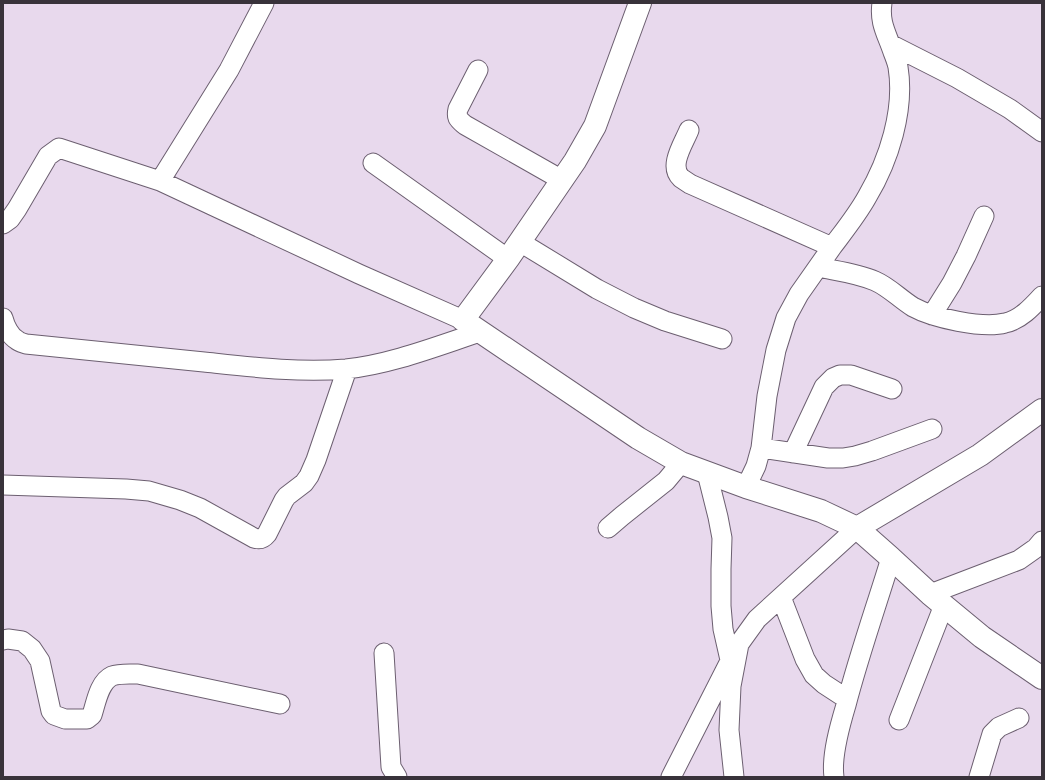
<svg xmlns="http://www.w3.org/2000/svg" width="1045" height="780" font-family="Jost,sans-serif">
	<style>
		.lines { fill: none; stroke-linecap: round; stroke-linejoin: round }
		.minor-casing { stroke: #6c5f70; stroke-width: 21 }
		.tertiary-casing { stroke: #6c5f70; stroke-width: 24 }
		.minor { stroke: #fff; stroke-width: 19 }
		.tertiary { stroke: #fff; stroke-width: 22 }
	</style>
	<rect width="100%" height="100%" fill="#e8d9ed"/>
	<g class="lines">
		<g class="minor-casing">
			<path id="minor" d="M264,3L229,70L160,181L359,274L463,320
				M890,44L957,78L1010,109L1042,132
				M478,70L458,109C456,118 458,119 465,125L562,180
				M689,130C684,143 668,166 681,178C684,180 687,182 690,184L832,247C844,231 857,215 867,197C889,160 905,110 898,67C897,62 895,57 893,52C887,34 879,23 882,3
				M373,163L508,259
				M3,224L10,219L17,209L48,156L59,148L160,181
				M520,242L597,289L634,308L665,321L722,339
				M818,267C837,271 857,273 875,281C889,287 900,299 913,307C933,318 983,329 1005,323C1020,320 1032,307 1042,296
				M932,315L952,283L966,256L984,216
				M3,318C5,326 10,336 17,340C19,342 23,343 26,344C85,350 144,356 204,362C251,367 299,373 346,369C392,364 437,346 480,332
				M761,448L828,458H843L855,456L872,451L932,429
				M793,453L824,387L833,378L840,375H851L892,389
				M707,473L718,517L722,538L721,569V606L723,629L730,660
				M3,485L126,489L149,491L180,500L200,508L254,538C260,540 263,539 267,534L284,500L287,496L304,483L309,476L316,460L347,369
				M746,487L756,466L761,448L767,396L776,350L786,318L799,294L832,247
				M608,528L622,516L666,481L681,463
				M930,594L1019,560L1036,548L1042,541
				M781,597L805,659L814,675L824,684L847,699
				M3,640L8,639L22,641L32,649L40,661L51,711L54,715L65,719H87L92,715C96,703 99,682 112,676C120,673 130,674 138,674L280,704
				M384,653L391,767L397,777
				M899,720L944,605
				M671,777L729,663
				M734,777L729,730L731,686L739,644L757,619L857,528
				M834,777C831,756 840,725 846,705C859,655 876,607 891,558
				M979,777L992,734L999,727L1019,718"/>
		</g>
		<g class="tertiary-casing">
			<path id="tertiary" d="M640,3L595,126L575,161L562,180L508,259L463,320L638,438L681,463L746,487L821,511L857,528L891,558L930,594L982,637L1042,678
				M857,528L980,455L1042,410"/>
		</g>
		<use href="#minor" class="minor"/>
		<use href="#tertiary" class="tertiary"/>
	</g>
	<rect width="1045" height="780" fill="none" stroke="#38323a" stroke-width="8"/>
</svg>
